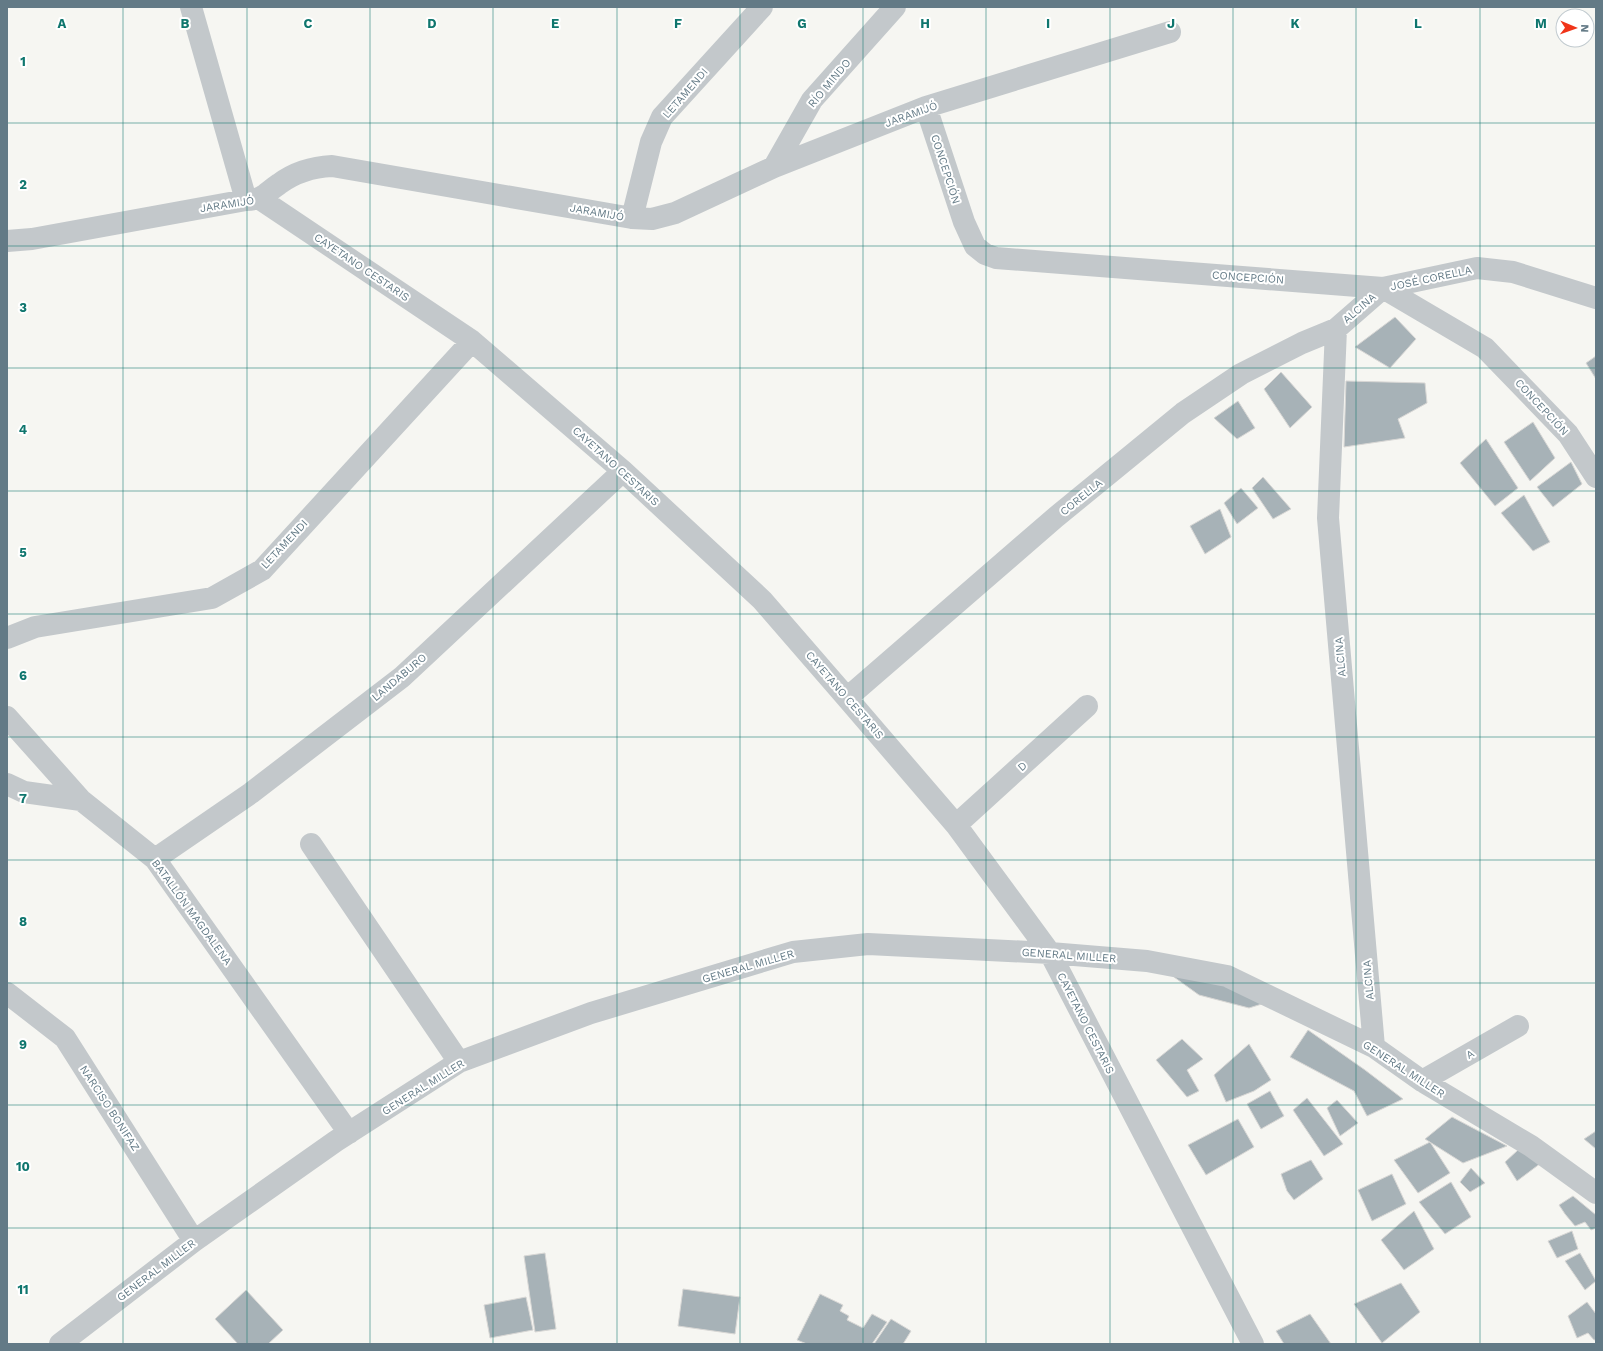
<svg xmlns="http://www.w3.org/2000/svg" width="1603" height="1351" font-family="'Work Sans',sans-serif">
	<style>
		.building { fill: #a7b2b7; stroke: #d8d7d5 }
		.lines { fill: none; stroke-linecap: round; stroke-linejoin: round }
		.minor { stroke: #c3c8cb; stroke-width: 22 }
		.grid { fill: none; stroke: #0f766e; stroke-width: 1; stroke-opacity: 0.55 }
		.labels { text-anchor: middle; stroke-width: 4; stroke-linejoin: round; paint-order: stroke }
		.street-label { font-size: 11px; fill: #637a86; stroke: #fff }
		.grid-label { font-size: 13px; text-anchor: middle; font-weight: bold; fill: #0f766e; stroke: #fff; stroke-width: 4; stroke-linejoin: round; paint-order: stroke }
	</style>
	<rect width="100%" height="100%" fill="#f6f6f2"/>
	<path class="building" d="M1395,317L1416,339L1390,368L1355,347Z
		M1596,356V379L1586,363Z
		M1281,372L1312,407L1290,428L1264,389Z
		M1346,381L1425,383L1427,403L1398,419L1405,438L1344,447Z
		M1238,401L1255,428L1237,439L1214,418Z
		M1533,422L1555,458L1530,481L1504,442Z
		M1486,439L1518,488L1495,506L1460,463Z
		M1571,462L1582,484L1553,507L1537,487Z
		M1263,477L1291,509L1273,519L1252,488Z
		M1241,488L1258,508L1237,524L1224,503Z
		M1524,495L1550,542L1533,551L1501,513Z
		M1220,509L1231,537L1205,554L1190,526Z
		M1191,969L1265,1003L1249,1008L1199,995L1174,977Z
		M1308,1030L1365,1070L1403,1099L1367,1116L1354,1091L1290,1057Z
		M1182,1039L1203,1059L1187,1070L1199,1091L1187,1097L1156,1060Z
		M1249,1044L1271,1080L1254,1091L1226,1102L1214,1075Z
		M1270,1091L1284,1116L1261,1129L1247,1104Z
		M1307,1098L1343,1144L1324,1156L1293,1110Z
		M1337,1100L1358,1123L1340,1136L1327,1108Z
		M1452,1117L1507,1146L1463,1163L1425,1139Z
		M1238,1119L1254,1147L1206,1175L1188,1145Z
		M1596,1131V1149L1584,1139Z
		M1430,1142L1450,1173L1418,1193L1394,1160Z
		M1518,1150L1541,1163L1517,1181L1505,1162Z
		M1311,1160L1323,1179L1294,1200L1287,1191L1281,1174Z
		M1471,1168L1485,1183L1470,1192L1460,1182Z
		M1392,1174L1406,1204L1372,1221L1358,1190Z
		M1451,1182L1471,1217L1445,1234L1419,1202Z
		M1573,1196L1596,1215V1228L1591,1230L1585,1222L1575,1226L1565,1214L1559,1205Z
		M1414,1211L1434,1249L1404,1270L1381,1240Z
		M1572,1231L1578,1249L1557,1258L1548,1241Z
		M545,1253L556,1329L535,1332L524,1256Z
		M1580,1253L1596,1281L1585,1290L1565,1261Z
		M1401,1283L1420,1312L1382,1343L1354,1304Z
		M683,1289L740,1297L735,1334L678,1326Z
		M246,1290L283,1330L268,1344H238L215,1319Z
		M820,1294L843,1305L840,1311L849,1316L847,1320L863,1328L872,1314L887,1322L872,1344H807L797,1340Z
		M526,1297L533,1330L490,1338L484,1305Z
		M1587,1302L1596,1314V1340H1594L1588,1333L1577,1338L1568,1316Z
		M1310,1314L1331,1344H1284L1276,1331Z
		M891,1319L911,1331L903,1344H874Z"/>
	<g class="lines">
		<path class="minor" d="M191,7L246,200
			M926,107L964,222L975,246L985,254L996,258L1383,288L1485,348L1568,434L1596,477
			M774,167L812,100L895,7
			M260,199L472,341L623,471L762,600L847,698L956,825L1050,953L1253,1344
			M632,218L651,142L662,117L762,7
			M7,241L32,239L246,200C265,199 264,194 279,184C295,172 312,167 332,166L632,218L652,219L675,213L774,167L926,107L1170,32
			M1336,329L1328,518L1374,1047
			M7,638L35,627L212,598L262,570L472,341
			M847,698L1056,517L1183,413L1241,374L1302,343L1336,329L1383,288L1477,268L1513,272L1596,298
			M7,717L81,800L155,859L349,1133
			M7,784L24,792L81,800
			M956,825L1087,706
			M311,844L459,1062
			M155,859L251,793L402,677L623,471
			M7,993L65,1038L194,1241
			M1422,1081L1518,1026
			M60,1344L194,1241L336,1141L459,1062L591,1013L793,952L868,944L1050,953L1147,961L1227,976L1374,1047L1422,1081L1531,1146L1596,1193"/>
	</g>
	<path class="grid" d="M123,7V1344M247,7V1344M370,7V1344M493,7V1344M617,7V1344M740,7V1344M863,7V1344M986,7V1344M1110,7V1344M1233,7V1344M1356,7V1344M1480,7V1344M7,123H1596M7,246H1596M7,368H1596M7,491H1596M7,614H1596M7,737H1596M7,860H1596M7,983H1596M7,1105H1596M7,1228H1596"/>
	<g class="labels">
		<g class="street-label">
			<text transform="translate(829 83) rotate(-50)" y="4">RÍO MINDO</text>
			<text transform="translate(685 93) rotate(-49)" y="4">LETAMENDI</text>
			<text transform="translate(911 114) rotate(-20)" y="4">JARAMIJÓ</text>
			<text transform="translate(946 169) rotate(72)" y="4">CONCEPCIÓN</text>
			<text transform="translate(227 204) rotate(-9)" y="4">JARAMIJÓ</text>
			<text transform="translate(597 212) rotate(10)" y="4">JARAMIJÓ</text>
			<text transform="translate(362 267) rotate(34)" y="4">CAYETANO CESTARIS</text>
			<text transform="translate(1248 277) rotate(4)" y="4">CONCEPCIÓN</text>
			<text transform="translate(1431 278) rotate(-12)" y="4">JOSÉ CORELLA</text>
			<text transform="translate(1359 308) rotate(-41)" y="4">ALCINA</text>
			<text transform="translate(1542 407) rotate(47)" y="4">CONCEPCIÓN</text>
			<text transform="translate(616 466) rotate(42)" y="4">CAYETANO CESTARIS</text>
			<text transform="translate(1081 497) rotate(-39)" y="4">CORELLA</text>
			<text transform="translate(284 544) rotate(-47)" y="4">LETAMENDI</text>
			<text transform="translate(1340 657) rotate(-95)" y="4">ALCINA</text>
			<text transform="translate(399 677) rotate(-40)" y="4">LANDABURO</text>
			<text transform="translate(845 695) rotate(49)" y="4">CAYETANO CESTARIS</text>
			<text transform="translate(1022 766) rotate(-42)" y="4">D</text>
			<text transform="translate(192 912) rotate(54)" y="4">BATALLÓN MAGDALENA</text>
			<text transform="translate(1069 955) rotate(4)" y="4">GENERAL MILLER</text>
			<text transform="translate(748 966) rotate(-16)" y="4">GENERAL MILLER</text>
			<text transform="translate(1368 980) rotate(-95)" y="4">ALCINA</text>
			<text transform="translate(1086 1023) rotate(63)" y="4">CAYETANO CESTARIS</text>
			<text transform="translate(1470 1054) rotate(-30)" y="4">A</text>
			<text transform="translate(1404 1069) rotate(33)" y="4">GENERAL MILLER</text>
			<text transform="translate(423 1087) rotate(-32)" y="4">GENERAL MILLER</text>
			<text transform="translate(110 1108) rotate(57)" y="4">NARCISO BONIFAZ</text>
			<text transform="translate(156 1270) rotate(-37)" y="4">GENERAL MILLER</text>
		</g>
	</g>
	<g class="grid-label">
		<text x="62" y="28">A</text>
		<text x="185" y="28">B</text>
		<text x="308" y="28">C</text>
		<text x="432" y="28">D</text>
		<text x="555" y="28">E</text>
		<text x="678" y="28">F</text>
		<text x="802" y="28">G</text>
		<text x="925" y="28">H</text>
		<text x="1048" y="28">I</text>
		<text x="1171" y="28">J</text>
		<text x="1295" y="28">K</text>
		<text x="1418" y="28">L</text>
		<text x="1541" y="28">M</text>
		<text x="23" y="66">1</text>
		<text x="23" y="189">2</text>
		<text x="23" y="312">3</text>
		<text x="23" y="434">4</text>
		<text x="23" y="557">5</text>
		<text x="23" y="680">6</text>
		<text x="23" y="803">7</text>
		<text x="23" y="926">8</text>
		<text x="23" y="1049">9</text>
		<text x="23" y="1171">10</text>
		<text x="23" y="1294">11</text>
	</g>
	<rect width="1603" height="1351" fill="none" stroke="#637a86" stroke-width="16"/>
	<g transform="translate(1575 28) rotate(92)"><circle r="19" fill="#ffffff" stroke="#c1cacf"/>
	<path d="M0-3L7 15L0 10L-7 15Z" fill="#f03419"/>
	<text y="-6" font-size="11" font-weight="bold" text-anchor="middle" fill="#637a86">N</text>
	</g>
</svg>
